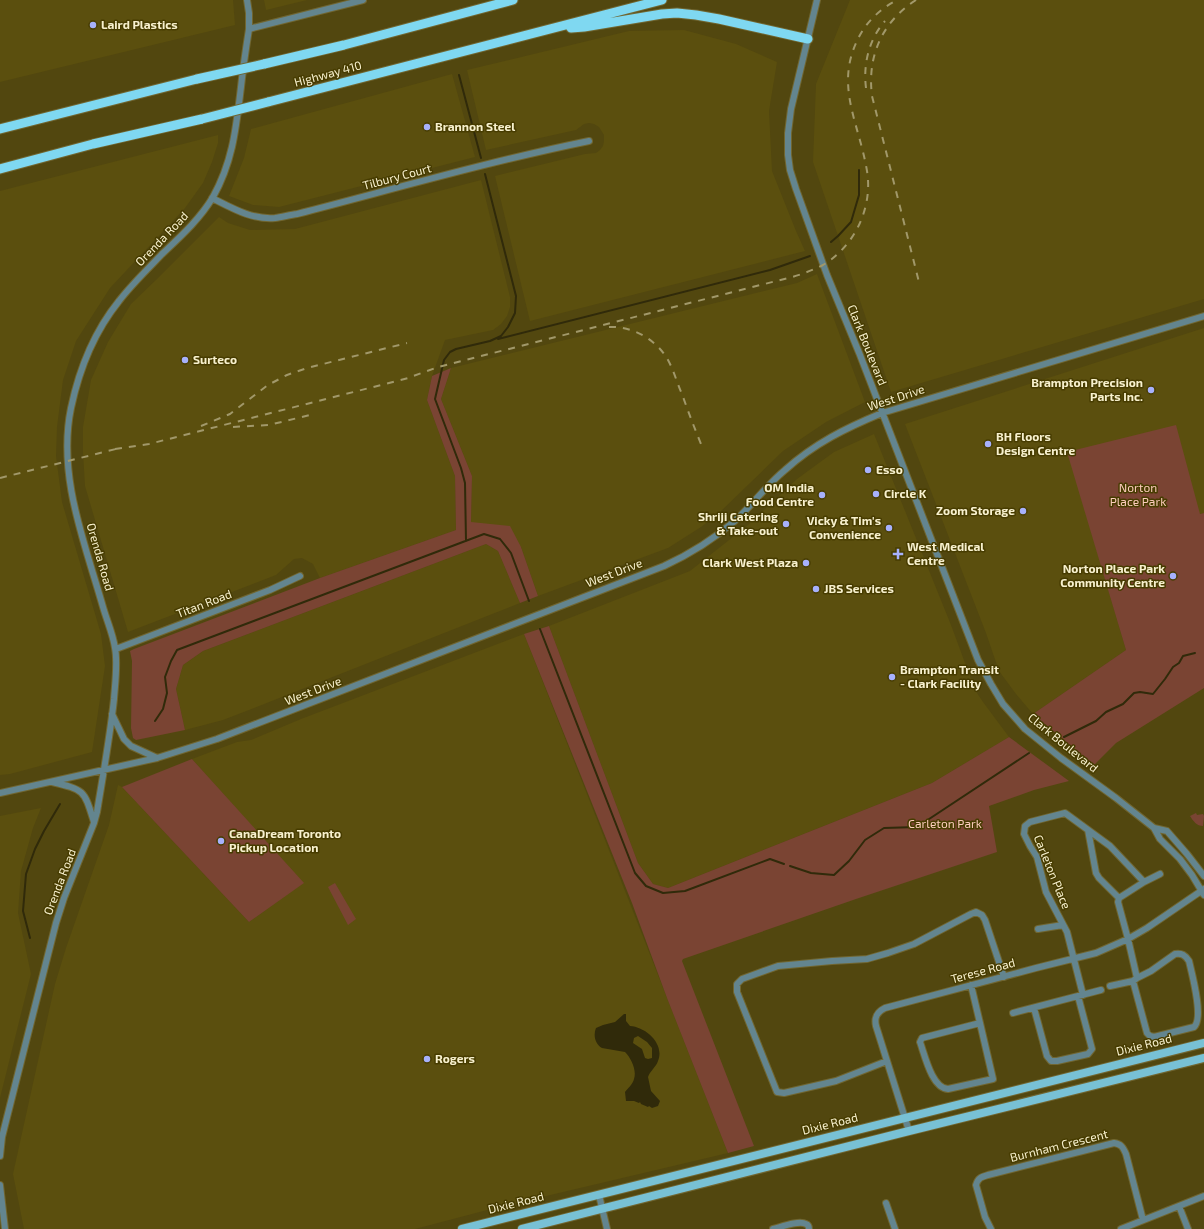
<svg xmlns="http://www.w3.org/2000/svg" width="1204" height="1229" font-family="'Exo 2',sans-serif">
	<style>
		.built { fill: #5b4f0e }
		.green { fill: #7a4433 }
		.water { fill: #302a0a; fill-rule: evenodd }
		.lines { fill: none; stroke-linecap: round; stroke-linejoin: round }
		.stream { stroke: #302a0a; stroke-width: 2 }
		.minor-casing { stroke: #706631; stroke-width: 8 }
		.major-casing { stroke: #706631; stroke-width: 10 }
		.highway-casing { stroke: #706631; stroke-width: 11 }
		.minor { stroke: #63858f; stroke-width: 6 }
		.major { stroke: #78c1d5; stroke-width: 8 }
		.highway { stroke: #7fd8f1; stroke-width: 9 }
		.rail { stroke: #a1986a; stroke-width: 2; stroke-dasharray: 7 7; stroke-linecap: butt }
		.highway-bridge-casing { stroke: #706631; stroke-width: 11; stroke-linecap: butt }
		.highway-bridge { stroke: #7fd8f1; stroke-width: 9 }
		.poi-dot { fill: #a7b1fc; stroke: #473c00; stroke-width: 1.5 }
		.labels { text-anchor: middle; stroke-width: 3; stroke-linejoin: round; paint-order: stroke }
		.poi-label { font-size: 12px; font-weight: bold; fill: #f8f1ce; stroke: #473c00; text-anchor: start }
		.street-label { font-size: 12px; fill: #f8f1ce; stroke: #473c00 }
		.park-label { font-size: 12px; fill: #fecdbe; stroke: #473c00 }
	</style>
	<rect width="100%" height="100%" fill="#52470f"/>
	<path class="built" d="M0,0H233L235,25L0,82Z
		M264,0H307L266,10Z
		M850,0H1204V299L891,392L813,162L816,84Z
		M684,30L736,44L777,62L769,111L772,171L796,231L805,251L530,321L495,176L585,154L596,153L600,150L603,146L604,141V135L599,127L594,124L589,123L584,124L576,130L486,150L467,70L629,31Z
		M452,74L475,157L279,207L253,205L229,196L244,158L251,129Z
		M218,135V143L212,162L203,183L185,208L110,288L76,341L63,380L57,427L56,456L62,502L101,634L105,666L92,752L10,774L0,775V191Z
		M481,180L510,297V307L507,316L501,324L493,330L445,340L432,376L427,400L455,476L456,530L320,578L313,564L302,558L294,559L276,575L128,632L85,486L83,452V427L91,380L108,342L131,304L157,279L219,217L228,223L250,230L295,229Z
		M817,274L865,402L826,422L783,451L720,512L701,527L668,548L538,596L521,547L471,522L472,476L441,399L451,368L797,283Z
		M1204,328V513L1200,514L1068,452L1126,650L1033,714L1016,694L999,671L986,633L905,424Z
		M874,434L951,625L975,690L983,702L1009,737L932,783L668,888L653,884L638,863L549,626L690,571L748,525L797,479L834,452Z
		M486,544L498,551L520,603L249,710L223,720L185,730L176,689L183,665L203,651Z
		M524,634L728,1153L491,1209L415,1229H24L13,1174L55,984L66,948L109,825L118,785L122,787L249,922L303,883L192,759L237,742L251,740L301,719Z
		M41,808L33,828L21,871L18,913L31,974L0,1098V816Z"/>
	<path class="green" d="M451,368L441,399L472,476L471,522L510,526L521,547L538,596L520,603L498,551L486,544L203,651L183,665L176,689L185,730L136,740L133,738L131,728L132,661L130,651L134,649L320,578L456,530L455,476L427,400L432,376Z
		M1176,425L1200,514L1204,513V688L1116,743L1094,765L1033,714L1126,650L1067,452Z
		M549,626L638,863L653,884L668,888L932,783L1009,737L1069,781L1034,790L989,806L997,852L856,899L683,959L682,961L754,1146L728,1153L667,998L632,903L524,634Z
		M192,759L304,883L249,922L122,787Z
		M1196,813L1197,815L1203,814L1204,816L1203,826C1197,826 1193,821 1190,816Z
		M335,883L356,919L348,925L328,887Z"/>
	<path class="water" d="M624,1014H626V1021L630,1026C646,1027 665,1044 658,1061C656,1067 650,1071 648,1077L651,1091L660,1101L658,1106L652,1108L649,1106L648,1107L641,1104L640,1102L639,1103L634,1101H626L625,1092C628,1088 633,1084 634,1079C637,1070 631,1058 625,1052L602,1048C595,1044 593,1035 596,1028L603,1025L615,1022ZM638,1036L647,1042L652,1048V1058L648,1059L645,1058L642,1049L633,1043L634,1038Z"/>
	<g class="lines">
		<path class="stream" d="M459,75L481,158
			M831,242L838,236L851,222L859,195V170
			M498,339L770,270L810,256
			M466,541L465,483L461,468L435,399L444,360L450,352L456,349L490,341L501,336L508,327L515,313L516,296L485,174
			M540,629L635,873L646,886L663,893L685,891L770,859L784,864
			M155,721L163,709L167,693L165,677L171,661L177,650L484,534L500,539L511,553L529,601
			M1064,737L1096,721L1106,712L1123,704L1134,693L1140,692L1153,694L1165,679L1173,667L1179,663L1183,656L1195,653
			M790,866L811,873L834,875L849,861L865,840L884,828L917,827L1029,753
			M30,938L23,911L26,874L35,849L44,831L60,804"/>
		<g class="minor-casing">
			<path id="minor" d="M817,0L791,109L788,133V155L790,170L796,189L827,275L860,355L978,660L991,684L1003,704L1025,729L1061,758L1116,798L1154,828L1167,831L1187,854L1204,876
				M249,29L363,0
				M212,198C232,208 252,220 275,218C282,217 290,215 297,214C394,189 491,161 589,141
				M116,649L270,590L300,576
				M112,714L124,739L131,746L157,758
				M52,782C85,790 84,790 94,822
				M0,793L157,758L217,739L664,566C690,554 714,539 736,520C753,504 767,485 785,470C815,443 846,428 882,413L1204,316
				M1154,828L1160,839L1180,859L1192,875L1204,895
				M1088,830L1096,873L1099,878L1119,898
				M1144,882L1160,874
				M1038,929L1063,925
				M971,985L980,1023L922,1038L920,1042C925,1056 932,1088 948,1089L993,1079L980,1023
				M1110,986L1133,981
				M1083,995L1067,932L1046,892L1037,857L1030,846L1024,834L1025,826L1030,822L1065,813L1110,846L1144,882L1119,898L1118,902L1128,939L1137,978L1151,971L1175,954C1182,953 1185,955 1189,961C1192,974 1204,1018 1194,1027L1154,1037L1150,1036L1147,1033L1133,981L1137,978
				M1034,1008L1047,1056L1051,1061H1057L1088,1054L1092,1049L1078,996
				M1013,1013L1101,990
				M887,1061L836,1081L784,1093L777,1092L737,992V984L742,979L778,966L832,961L867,959L888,953L914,944L971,914L976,912L982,915L985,920L1004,977
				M909,1131L876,1026C874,1017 877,1012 885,1008L1036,968L1096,953L1128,939L1147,928L1204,889
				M0,1156L2,1137L56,923L64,898L94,823L97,812C103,775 110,737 114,699C115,684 118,663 115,648C113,634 107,621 103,607C85,543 57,476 71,408C79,370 94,332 119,301C132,284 147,270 162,254C180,237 200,219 213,197C233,161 236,128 241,87C243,68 246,48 249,29V13L247,0
				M0,1185L5,1229
				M599,1195L607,1229
				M886,1203L895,1229
				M1179,1206L1188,1229
				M773,1229C781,1227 799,1220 806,1224C809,1225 809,1227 809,1229
				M991,1229L985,1217L976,1185C978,1178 981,1177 988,1175L1114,1143C1121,1144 1123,1147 1126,1154L1143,1220
				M1121,1229L1204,1196"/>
		</g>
		<g class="major-casing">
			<path id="major" d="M462,1229L1204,1043
				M522,1229L909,1131L1204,1058"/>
		</g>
		<g class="highway-casing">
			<path id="highway" d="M571,28L584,27L662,14L677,13L696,15L719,19L808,39
				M264,64L344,45L513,0
				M268,102L662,0
				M0,129L197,79
				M0,169L93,144L202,119"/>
		</g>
		<use href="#minor" class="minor"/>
		<use href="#major" class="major"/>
		<use href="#highway" class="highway"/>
		<path class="rail" d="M916,0C882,22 867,56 872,96L920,286
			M866,88C863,64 869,39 885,21
			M609,327C632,326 656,339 668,360C674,371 677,383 682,394C688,411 694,427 701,444
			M201,426L230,414L268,385L287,375L307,368L407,343
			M233,427L269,425L314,414
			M115,449L149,444L385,384L408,378L438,367L792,277C803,274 813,270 823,265C855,246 873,207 867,171C859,122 833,84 860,35C868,20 882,8 897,0
			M0,478L120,448"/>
		<g class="highway-bridge-casing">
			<path id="highway-bridge" d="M197,79L264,64
				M202,119L268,102"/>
		</g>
		<use href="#highway-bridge" class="highway-bridge"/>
	</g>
	<g class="poi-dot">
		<circle cx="93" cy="25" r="4"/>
		<circle cx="427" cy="127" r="4"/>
		<circle cx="185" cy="360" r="4"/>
		<circle cx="1151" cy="390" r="4"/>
		<circle cx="988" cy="444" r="4"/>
		<circle cx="868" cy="470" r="4"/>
		<circle cx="876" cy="494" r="4"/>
		<circle cx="822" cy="495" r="4"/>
		<circle cx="1023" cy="511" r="4"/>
		<circle cx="786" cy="524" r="4"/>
		<circle cx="889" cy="528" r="4"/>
		<path d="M896 548h4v4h4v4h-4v4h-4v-4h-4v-4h4z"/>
		<circle cx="806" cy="563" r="4"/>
		<circle cx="1173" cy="576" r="4"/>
		<circle cx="816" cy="589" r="4"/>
		<circle cx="892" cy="677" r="4"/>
		<circle cx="221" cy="841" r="4"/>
		<circle cx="427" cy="1059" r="4"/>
	</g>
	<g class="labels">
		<g class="poi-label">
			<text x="101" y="29">Laird Plastics</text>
			<text x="435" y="131">Brannon Steel</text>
			<text x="193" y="364">Surteco</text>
			<text x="1143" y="387" text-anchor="end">Brampton Precision<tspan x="1143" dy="14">Parts Inc.</tspan></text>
			<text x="996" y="441">BH Floors<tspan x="996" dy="14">Design Centre</tspan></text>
			<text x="876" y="474">Esso</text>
			<text x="814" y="492" text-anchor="end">OM India<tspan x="814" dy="14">Food Centre</tspan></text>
			<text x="884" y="498">Circle K</text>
			<text x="1015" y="515" text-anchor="end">Zoom Storage</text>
			<text x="778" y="521" text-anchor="end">Shriji Catering<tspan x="778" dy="14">&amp; Take-out</tspan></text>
			<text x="881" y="525" text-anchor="end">Vicky &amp; Tim's<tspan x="881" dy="14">Convenience</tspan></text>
			<text x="907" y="551">West Medical<tspan x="907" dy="14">Centre</tspan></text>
			<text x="798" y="567" text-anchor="end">Clark West Plaza</text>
			<text x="1165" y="573" text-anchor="end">Norton Place Park<tspan x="1165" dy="14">Community Centre</tspan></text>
			<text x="824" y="593">JBS Services</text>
			<text x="900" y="674">Brampton Transit<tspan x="900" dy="14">- Clark Facility</tspan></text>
			<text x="229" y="838">CanaDream Toronto<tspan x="229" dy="14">Pickup Location</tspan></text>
			<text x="435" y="1063">Rogers</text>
		</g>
		<g class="street-label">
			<text transform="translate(328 74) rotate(-15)" y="4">Highway 410</text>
			<text transform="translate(397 177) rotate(-15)" y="4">Tilbury Court</text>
			<text transform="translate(162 239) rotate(-46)" y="4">Orenda Road</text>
			<text transform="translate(867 345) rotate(68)" y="4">Clark Boulevard</text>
			<text transform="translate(896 398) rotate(-18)" y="4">West Drive</text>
			<text transform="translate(100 557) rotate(74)" y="4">Orenda Road</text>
			<text transform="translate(614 573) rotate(-21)" y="4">West Drive</text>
			<text transform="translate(204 604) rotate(-21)" y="4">Titan Road</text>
			<text transform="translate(313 691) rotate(-21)" y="4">West Drive</text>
			<text transform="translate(1063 743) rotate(39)" y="4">Clark Boulevard</text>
			<text transform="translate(1052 872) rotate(68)" y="4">Carleton Place</text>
			<text transform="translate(60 882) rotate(-69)" y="4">Orenda Road</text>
			<text transform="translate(983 971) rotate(-15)" y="4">Terese Road</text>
			<text transform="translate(1144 1045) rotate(-14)" y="4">Dixie Road</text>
			<text transform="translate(830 1124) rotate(-14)" y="4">Dixie Road</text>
			<text transform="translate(1059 1146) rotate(-14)" y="4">Burnham Crescent</text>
			<text transform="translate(516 1203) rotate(-14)" y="4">Dixie Road</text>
		</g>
		<g class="park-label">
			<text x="1138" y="492">Norton<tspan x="1138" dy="14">Place Park</tspan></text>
			<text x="945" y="828">Carleton Park</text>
		</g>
	</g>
</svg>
